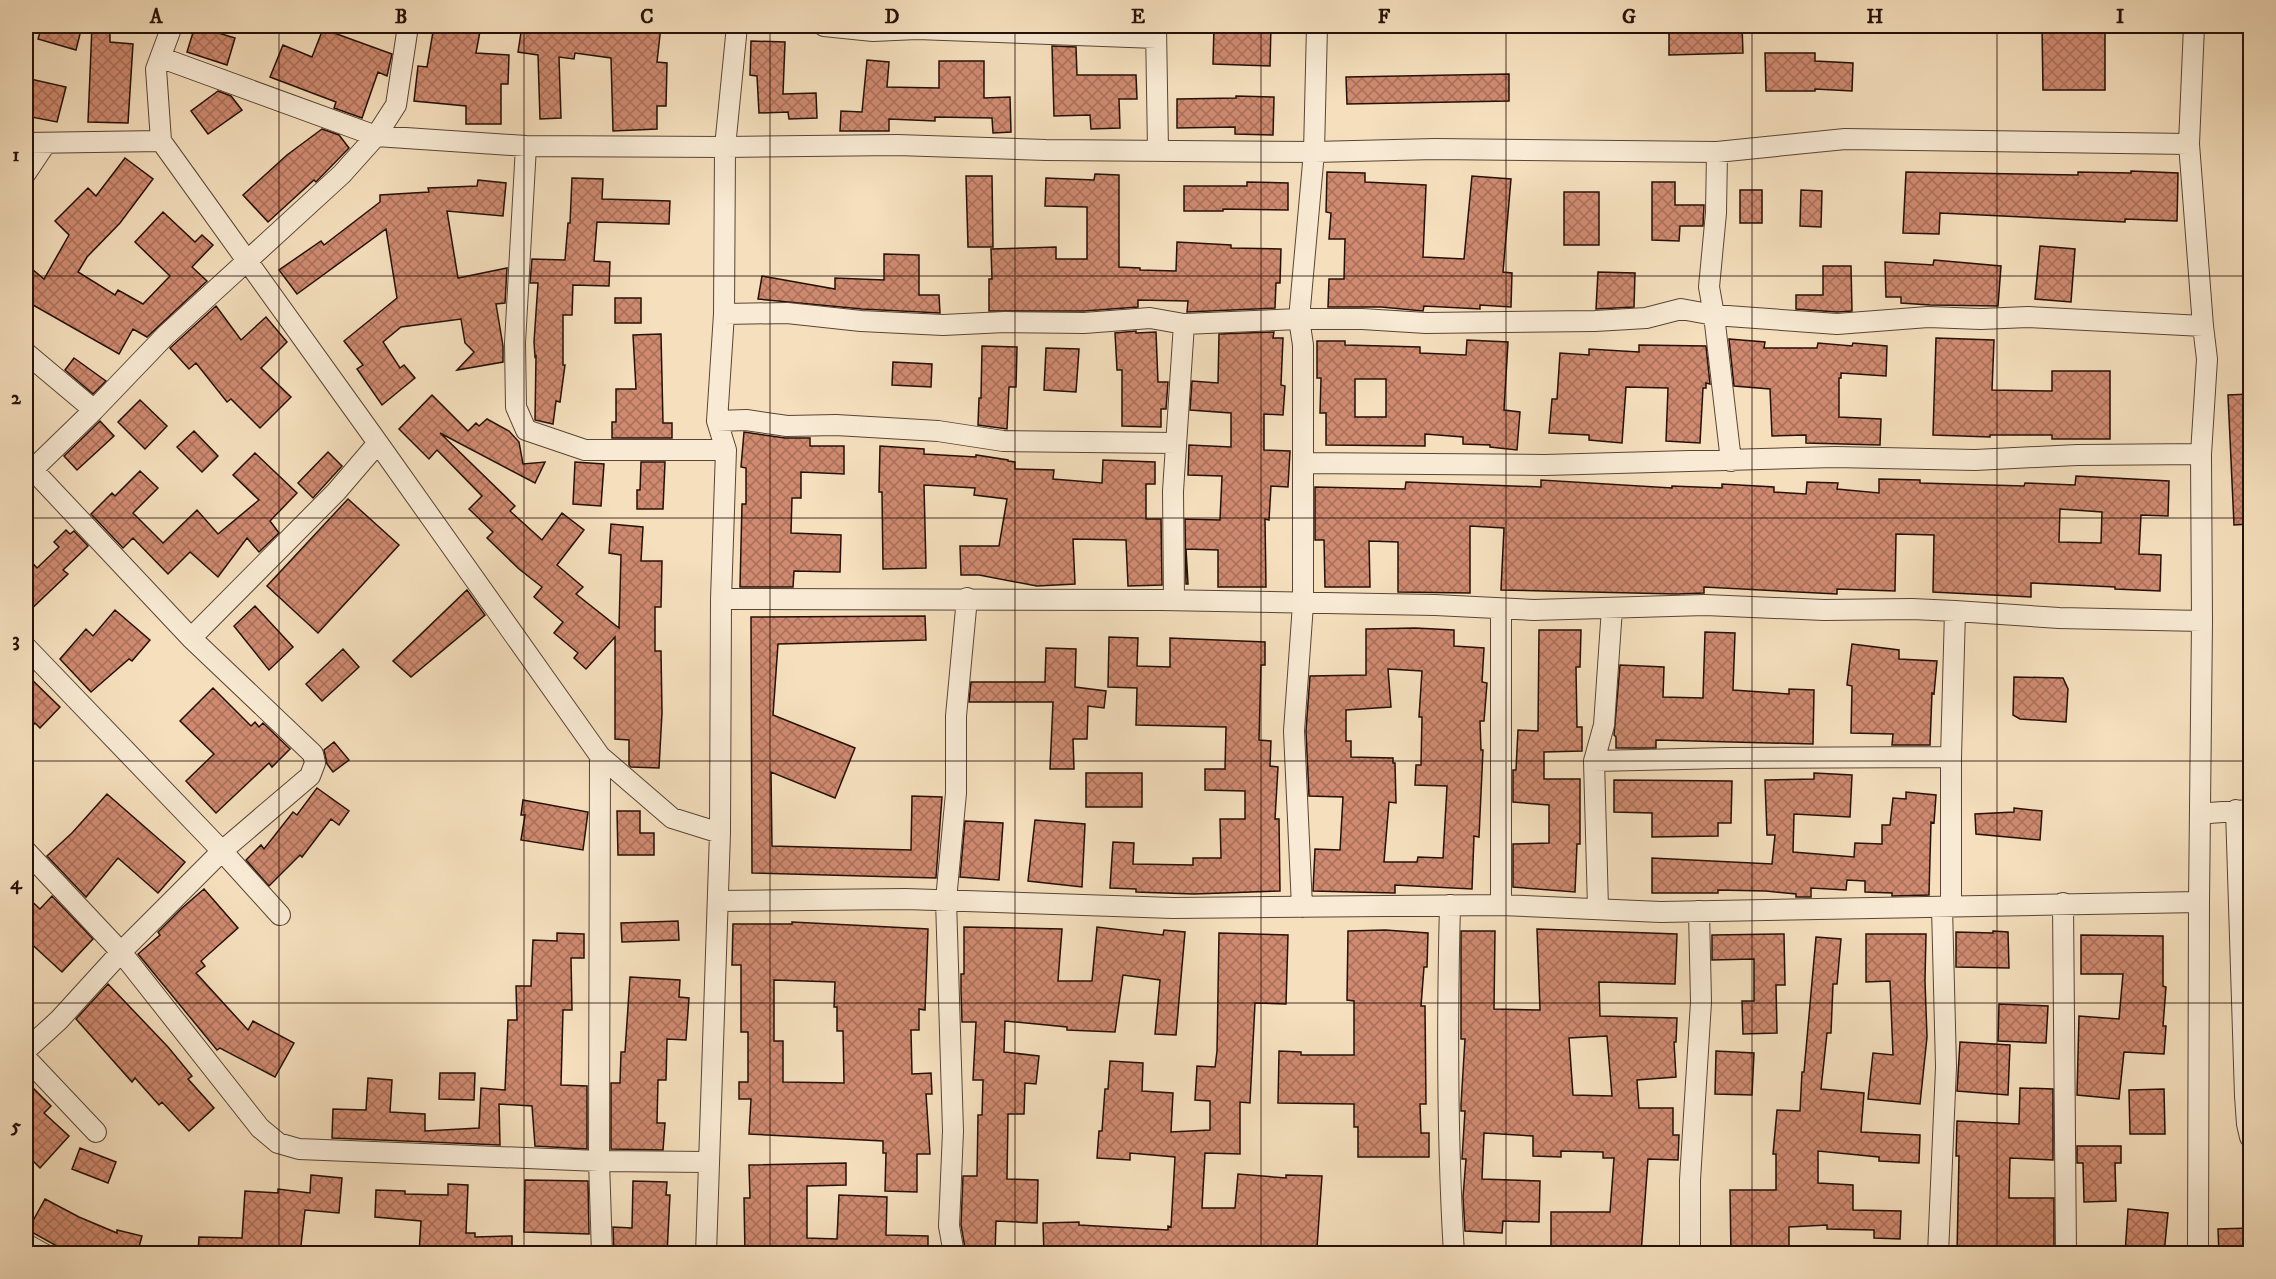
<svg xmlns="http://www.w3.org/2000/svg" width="2276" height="1279" font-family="'IM FELL DW Pica',serif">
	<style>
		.building { fill: url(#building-cross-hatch); stroke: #251007; stroke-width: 1.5; fill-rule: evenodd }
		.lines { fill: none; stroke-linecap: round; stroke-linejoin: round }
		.minor-casing { stroke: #594434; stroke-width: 22 }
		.minor { stroke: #f8ead4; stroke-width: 20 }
		.grid { fill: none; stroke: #251007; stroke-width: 1.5; stroke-opacity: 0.55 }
		.neatline { fill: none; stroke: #251007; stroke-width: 2 }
		.grid-label { font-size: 20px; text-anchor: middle; font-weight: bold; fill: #251007 }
	</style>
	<defs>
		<pattern id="building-cross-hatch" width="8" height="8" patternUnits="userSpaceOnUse" patternTransform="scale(1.5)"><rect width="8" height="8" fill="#cf8a70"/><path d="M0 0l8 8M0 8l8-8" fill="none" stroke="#a86f5a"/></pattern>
	</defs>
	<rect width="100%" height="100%" fill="#f5dfbd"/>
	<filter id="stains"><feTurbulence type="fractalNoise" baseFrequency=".00333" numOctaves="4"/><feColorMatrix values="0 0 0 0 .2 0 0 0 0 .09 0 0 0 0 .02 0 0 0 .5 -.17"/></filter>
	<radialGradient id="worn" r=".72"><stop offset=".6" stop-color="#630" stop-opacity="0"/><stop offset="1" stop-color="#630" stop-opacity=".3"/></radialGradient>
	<path class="building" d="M42,26H82L76,50L38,39Z
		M92,26H110V42L133,44L128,123L88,122Z
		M195,26L235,38L227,65L187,52Z
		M434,26H481L476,53L509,55L508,84H501V124H466V106L414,101L418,66L427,67Z
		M522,26H661L657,62L667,63L666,106H657V129L613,131L611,58L575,53L574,59L559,57L561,118L540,119L538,55L518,52Z
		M1214,26H1271L1270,66L1213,64Z
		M1669,26H1742L1743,53L1669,55Z
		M2042,26H2105V90H2043Z
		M323,29L392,54L387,76L378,72L362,118L334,108L336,102L270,77L283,45L312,57Z
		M751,41L785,42L783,94L816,93L817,118L789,119L788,112L759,113L757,76L750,75Z
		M1052,46L1076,47L1077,75H1136L1137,99H1119L1120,128L1091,129L1090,115L1054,116Z
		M1765,53H1815V61L1853,63L1852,91L1815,89V91H1766Z
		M867,60L889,62L887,87L939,88V61H984V98L1010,97L1011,132L993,133L992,118L935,117V121L889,119V131H840L841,111L862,112Z
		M1509,74V101L1347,104L1346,77Z
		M26,78L66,87L57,122L26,116Z
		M218,91L231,96L242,110L208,134L191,111Z
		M1236,96L1274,97L1273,135L1235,134V127L1177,128V99L1236,98Z
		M322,129L339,135L349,148L316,182L314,180L268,222L243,195L287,155Z
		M125,158L153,179L120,223L87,257L78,272L115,295L118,290L143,304L170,276L135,242L163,212L195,242L202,235L213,245L192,267L207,281L147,337L133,329L119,354L26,301V264L44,279L69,235L55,221L88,188L96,196Z
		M2131,171L2178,173L2177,221L2125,219V222L1940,213L1939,234L1903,233L1906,172L2078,175V172L2131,173Z
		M1327,172L1365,173V182L1426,185L1423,257L1464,259L1472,176L1511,179L1503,272L1512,273L1511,307L1480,305V309L1424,306L1423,311L1381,307H1328L1329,279H1344L1345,239H1329L1331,213L1326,212Z
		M1095,174L1119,175V267L1140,268V270L1176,271L1177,242L1231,245V248L1281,249L1280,283H1276L1275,308L1187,312L1188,301L1138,300V307L1084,311H989V279H992L991,249L1056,247V259H1087V207L1045,206L1046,178L1094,180Z
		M966,176H992L993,247H968Z
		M572,178L603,179L602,199L670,201L669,224L597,222L594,261L610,262L609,286L573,285L572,315H563V365H565L560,402L556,401L553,424L535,420L536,356L535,357L534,342L538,283H530L532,259L565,260L568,223H570Z
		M478,180L506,183L503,216L447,211L458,278L507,268L505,303L496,304L503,346V362L457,370L474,352L465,343L461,319L401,327L383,342L400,368L404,365L415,378L382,405L357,369L363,365L344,341L397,298L386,229L297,294L279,270L321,241L324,245L380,202V195L429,192L428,188L477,186Z
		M1247,182L1288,183V210L1223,209V211H1184V186H1247Z
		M1652,182H1675V205H1704L1703,226H1680L1679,241L1652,240Z
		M1740,190H1762V223H1740Z
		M1801,190L1822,191L1821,227L1800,226Z
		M1564,192H1599V245H1564Z
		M2040,246L2075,249L2071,302L2035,299Z
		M884,254L919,255V295H939L940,313L862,309L758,299L762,276L835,289V278L884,280Z
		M1934,260L2001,266L1998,306L1930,305L1901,303V297H1886L1885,262L1933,265Z
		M1823,266H1851L1852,311L1837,312L1796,309V295H1823Z
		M1598,272L1635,273L1634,307L1596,309Z
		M615,298H641V323H615Z
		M216,306L241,340L266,317L287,342L261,368L291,397L260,428L231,399L227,402L196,363L189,369L170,348Z
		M1136,331V333L1156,332L1158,382H1168L1166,409H1161V427L1122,426V370H1117L1115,333Z
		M1274,332L1273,338H1283L1281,385L1285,386L1283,415L1264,414V450L1290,451L1288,487L1271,486L1269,520L1265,519L1266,587H1218V550L1186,549L1188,584H1186L1185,519L1220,520L1222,476L1188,475L1189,445L1231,447V413L1190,410L1192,381L1218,383L1219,334Z
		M661,334L663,423H672V438H612V422H616V389H636L633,335Z
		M1936,338L1994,340L1992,390L2052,391V371H2110V439H2052V435H1990V437L1933,435Z
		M1729,339L1765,342L1764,348H1817L1818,343L1852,346L1853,343L1887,346L1886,376L1841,373V378H1839V417L1881,419L1880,445L1806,443V435L1772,436L1770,389L1734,386Z
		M1467,340L1508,342L1504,410L1520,412L1517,450L1490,447V445L1463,444V437L1425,434V446L1326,445V413H1320L1321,378H1317V341H1345V345L1420,347V353L1466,355ZM1355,379H1386V417H1355Z
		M1639,345L1706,346L1710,384L1706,383V388H1703L1700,443L1666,441L1668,388L1626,387L1622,443L1589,440V435L1549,433L1552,399H1557L1560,353L1589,355V349L1639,352Z
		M982,346L1017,347L1016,387H1009L1007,429L978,425L979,398H981Z
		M1046,348L1079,349L1076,392L1044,390Z
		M74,358L106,381L93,394L65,370Z
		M893,362L932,364L931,387L892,385Z
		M2250,394V524L2234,525L2228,395Z
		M432,395L468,431L476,423L479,426L487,419L509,431L519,442L523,464L545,462L535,483L440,433L515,506L510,511L542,540L562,513L584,530L557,565L583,587L576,594L619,628L621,555L609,553L611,524L643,527L641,561H662L661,607H655V651H661L662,713L659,768L631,767L629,765V740L615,739V637L586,669L574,658L578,653L554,633L563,622L534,597L542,587L519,569L487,538L493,532L469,509L482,496L437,450L429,459L399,429Z
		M140,400L167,426L145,449L118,422Z
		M100,421L114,436L77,470L64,456Z
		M194,431L218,456L202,472L177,447Z
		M744,432L785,438H810V446H844V474L801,472V498H792L791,533L841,535L840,572L794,571L793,587H740L742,504H746V468L741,467Z
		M880,446L924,449V454L976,457V455L1008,460V461L1015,462V469L1054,470L1053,479L1102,483L1103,460L1155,462V484H1146V519H1161L1162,585L1128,586L1126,540L1073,539L1075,584L1037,586L979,575H961L960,546H999L1007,499L974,495L975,488L924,485L926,568L883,569L882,492H879Z
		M328,452L342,466L313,498L298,483Z
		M255,453L297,493L270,521L279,533L259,552L247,538L218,577L190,552L168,574L133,538L123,548L91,514L112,493L115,496L140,471L158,488L133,513L163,543L197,510L218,534L259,500L233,475Z
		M575,462L604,464L601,506L573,504Z
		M641,462H665L663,509H637V490H640Z
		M2076,476L2169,481L2168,516L2141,515L2139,554L2161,555L2160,591L2115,589V587L2031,583V597L1933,592L1934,535L1896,534L1895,591L1837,589V594L1704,587V593L1677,594L1501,590L1504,528L1470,526V593L1398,592V542L1369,541L1370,587H1325L1324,540H1315V487L1405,489L1406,482L1541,487V480L1672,488V486L1722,488V484L1774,487V492L1806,494L1807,482L1838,483L1837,489L1879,493V479L1920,480V483L2024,486L2025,483L2075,485ZM2060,509L2102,512L2101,543L2059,542Z
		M348,499L399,545L318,633L267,586Z
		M66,530L70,534L74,531L88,546L63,570L68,574L26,614V556L37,568L59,547L54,542Z
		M467,590L485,615L411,677L393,661Z
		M255,606L293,647L269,670L234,626Z
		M115,610L150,640L132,661L129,659L91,692L60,659L86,629L93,636Z
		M925,616L926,640L778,644L773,715L855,748L835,798L771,772L772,846L911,850L912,796L942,797L936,878L752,873L751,617Z
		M1415,628L1454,630V646L1484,648L1482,682L1487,683L1484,721H1480L1481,750H1483L1479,837L1474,836L1472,889L1395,885V893L1313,891L1315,849L1340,850L1343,797L1309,796L1306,731L1310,676L1366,675V629ZM1388,669L1422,671L1419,717H1422L1421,765H1416L1415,785L1447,786L1443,858L1418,857L1417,862H1384L1389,802L1396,803L1395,763H1393V758L1351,757V741H1346V710L1391,707Z
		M1539,630H1581L1580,667H1576L1577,727H1582V751L1544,752V779H1580V844H1577L1575,892L1513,887V844L1549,843V805L1513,802V770H1516L1518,730L1538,731Z
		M1705,632L1735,633L1733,690L1789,694V689L1814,690L1813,744L1656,740V748H1616V737L1614,735L1620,665L1664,667L1663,697L1703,698Z
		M1109,637L1138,638L1137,666L1170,667V638L1265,642V665H1261L1259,740L1271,741L1270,766L1278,767L1275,819H1279L1280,891L1194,894L1136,892V889L1110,888L1113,842L1134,843L1133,864L1193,865V858H1221L1220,819H1245V791L1205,790V769H1225L1226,727L1136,725L1137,688L1108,687Z
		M1852,644L1899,650V659L1937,661L1934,694L1932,693L1930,745H1892L1893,734L1851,733L1852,686L1847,685Z
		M1046,648L1076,649L1075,687L1106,691L1104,708L1088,706L1087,739H1073L1074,769H1050L1053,702H969L971,682H1045Z
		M343,649L359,667L322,701L306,684Z
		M26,674L60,707L40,728L35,723L26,732Z
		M2014,677L2063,678L2068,689L2066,722L2020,719L2013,715Z
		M213,688L251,726L255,722L259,727L263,723L290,749L272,767L269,763L216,813L186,781L214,754L180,721Z
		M334,742L349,760L333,772L327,764L324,750Z
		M1086,773H1142V807H1086Z
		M1814,773L1852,775L1850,817L1794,814L1793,852L1854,857L1855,843L1882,844V825H1890L1893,798L1906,799V792L1936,795L1934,823L1931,822L1929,895L1892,896V893L1865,892V881L1847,880L1846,890L1811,888V897H1796V894L1766,891L1718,890V893H1652V858L1772,864L1775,835H1767L1765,780L1814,779Z
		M1614,780L1732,781L1731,823H1718V836L1652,837V813L1614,812Z
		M317,788L349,811L339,825L331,819L302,857L300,855L269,886L246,860L261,845L264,849L293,812L297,815Z
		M107,794L185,862L158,893L118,858L86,897L47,856L72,833Z
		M523,800L588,812L583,850L521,840L525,815H521Z
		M2014,808L2042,811L2040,840L1976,834L1975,814L2014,812Z
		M617,811H640V833H654V855H618Z
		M1035,820L1085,824L1082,887L1028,881Z
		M965,821L1003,823L999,880L960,877Z
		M204,889L238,928L201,961L205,966L196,973L248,1030L253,1021L294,1043L275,1077L220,1048L217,1050L138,954L160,935L158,932L182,908Z
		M26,896L40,909L52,896L93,939L62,972L26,939Z
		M678,921L679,940L622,942L621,923Z
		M792,922L928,929L925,1010L919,1009V1030H911L912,1074L931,1073L932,1094H926L930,1154H917V1192L885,1191L886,1153H883V1141L749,1134L751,1099H739V1082H748V1032H741V965H732L733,924H792ZM774,980L835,982L834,1007H837V1031H843L844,1083L783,1082V1041H774Z
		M964,927L1062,929L1058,981H1092L1097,927L1163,935L1164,930L1185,932L1176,1035L1155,1034L1160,980L1123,975L1115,1032L1067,1030V1027L1005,1021L1004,1052L1039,1056L1036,1084L1025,1083L1024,1114H1008L1007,1179L1038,1180L1037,1223L996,1221L995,1254H966L961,1225L963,1176H977L978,1115H982L983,1080H973L976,1022H962L961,991V974H964Z
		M1537,929L1677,934L1675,984L1599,982L1600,1016L1677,1018L1676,1042H1674L1676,1077L1637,1080L1639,1108H1673V1135H1679L1678,1160L1648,1159L1641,1254H1551V1212H1610L1614,1158H1603V1152L1561,1151V1157L1533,1156V1136L1484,1133L1482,1179L1540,1181L1539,1222L1503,1221L1502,1233L1465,1231L1463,1197L1466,1159H1462L1465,1111H1461V1105L1465,1039H1461V931H1495L1494,1009L1540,1010ZM1607,1036L1612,1096L1573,1095L1569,1038Z
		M1385,930L1428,933L1427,967H1424L1421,1006H1425L1426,1104H1420L1421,1133H1429V1157H1358V1127H1354V1104L1278,1103L1279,1051L1301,1052V1055H1354V1001L1347,1000L1348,931Z
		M1993,931L2008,932L2009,968L1956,967V932L1993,933Z
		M557,933L584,934V958H571L572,1010H563L561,1085L587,1086V1149L535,1146L532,1106L499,1104L500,1145L332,1138L333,1109L366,1110L368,1078L392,1080L390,1112L425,1114V1131L479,1128L481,1088L505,1090L508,1020H517L516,986H531L533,940L557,941Z
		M1219,933L1288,935L1286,1004L1255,1003L1250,1103L1240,1102V1154L1205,1153L1202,1208H1235L1238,1174L1286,1178V1175L1322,1176L1317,1247L1285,1246L1284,1254H1044L1043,1223L1079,1222V1225L1168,1230V1226L1171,1227L1175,1157L1130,1153V1160L1097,1158L1099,1131H1102L1105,1089H1108L1110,1061L1143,1063L1142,1091L1173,1093L1171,1132L1210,1130V1101L1195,1100L1197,1066L1215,1067L1217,1051Z
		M1784,934L1785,985H1776L1777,1033L1743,1034L1742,1001H1754V959L1712,960V935Z
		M1866,934H1926L1925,981L1927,1037L1920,1104L1868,1099L1873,1053L1893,1055L1890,981L1866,982Z
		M2081,935L2163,936V986L2166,987L2163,1026H2166L2164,1054L2124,1052L2119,1099L2077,1095L2079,1016L2119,1019L2123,974H2081Z
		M1816,937L1841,939L1837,984H1833L1831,1033H1827L1821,1089L1864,1093L1861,1132L1920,1135L1919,1163L1879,1161V1157L1818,1151V1183L1853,1185V1210L1901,1211L1900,1239L1874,1238V1230L1827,1229V1225L1789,1227V1254H1731L1730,1190H1776V1154H1773L1777,1110L1800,1111L1802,1072H1804Z
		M630,977L680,980L679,997L689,998L686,1040L667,1039L666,1080H658L657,1123H665L663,1150L611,1149V1083H620L621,1052H625Z
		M108,984L168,1047L192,1076L188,1079L214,1108L189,1131L162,1102L159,1105L135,1078L132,1082L76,1019Z
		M1999,1004L2048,1006L2046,1043L1998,1041Z
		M1960,1042L2010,1045L2008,1095L1957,1091Z
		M1716,1051L1754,1053L1752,1095L1715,1094Z
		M440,1073H475L474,1100L439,1099Z
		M26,1081L51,1106L44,1113L69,1136L40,1168L26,1154Z
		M2020,1088L2053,1089V1160L2010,1158L2009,1198H2054V1254H1957L1959,1156H1956L1957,1121L2019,1124Z
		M2164,1089L2165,1134H2130L2129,1090Z
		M2077,1146H2121V1163H2115L2116,1201L2084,1202L2083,1163H2077Z
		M80,1148L116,1162L108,1183L72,1169Z
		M846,1163V1185L807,1186V1238L837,1239L839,1195L887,1197L886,1235L928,1236V1254H745L744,1198H750L749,1165Z
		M311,1175L342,1178L339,1213L305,1210L300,1254H198L199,1237L242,1238L245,1191L278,1193V1189L310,1193Z
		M525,1180L588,1181L589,1234L524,1232Z
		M633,1181L667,1182L666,1195H670L667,1254L614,1253L613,1227L632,1228Z
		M448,1184L468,1185L466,1233H475V1237L512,1236V1254H419L421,1221L375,1217L376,1190L405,1191V1194L448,1195Z
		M45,1199L79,1217L117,1233V1230L142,1236L137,1254H71L28,1230Z
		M2128,1209L2168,1213L2164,1254H2125Z
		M2250,1228V1254H2219L2218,1229Z"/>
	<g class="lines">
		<g class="minor-casing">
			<path id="minor" d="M172,26L156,69L161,141L378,443L600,756L672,818L720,833
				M824,26L873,31L917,29L1156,38
				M2194,26L2189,144L2203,326L2207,359L2201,454L2202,621L2199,902L2198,1254
				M1156,27L1158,150
				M162,58L376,136L526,146L725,147L897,145L1046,150L1314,152L1435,149L1717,152L1845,139L2189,144
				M26,143L161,141
				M526,146L515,343L516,407L526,430L585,450H726
				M26,173L46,143
				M724,314L787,313L861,321L943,325L1005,322L1084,323L1150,318L1184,324L1299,319H1362L1426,323L1595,321L1646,318L1681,309L1714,315L1709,287L1716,213L1717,152
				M26,353L94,410
				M717,421L746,420L787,426L836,425L938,431L1003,441L1176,443
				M1731,461L1714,315L1837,324L1928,317L1981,319L2028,317L2203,326
				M1303,463L1545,465L1835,457L1975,460L2077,455L2201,454
				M26,476L94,410L165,336L342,174L376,136L396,105L408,26
				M721,599L1161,600L1435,605L1534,610L1705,605L1824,610L1912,609L1955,611L1951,757V907
				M1174,600L1173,491L1184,324
				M1501,609V905
				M1955,611L2059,618L2202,621
				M191,638L336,492L378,443
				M26,647L222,851L280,915
				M600,756L599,1161L602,1254
				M1594,761L1728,758L1951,757
				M2236,810L2245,1096L2247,1124L2250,1137
				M2209,813L2250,810
				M26,851L121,952L260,1128L278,1143L299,1149L599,1161L708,1162
				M718,901L905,899L1173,908L1501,905L1661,912L2199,902
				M2063,903L2066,1254
				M1450,905C1447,1021 1447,1138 1454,1254
				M1302,907L1294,731L1303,604V345L1299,319L1314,152L1317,26
				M1598,908L1594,761L1604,725L1612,608
				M26,1050L59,1020L121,952L222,851L310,776L315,763L313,754L191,638L32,469
				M26,1058L96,1132
				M26,1244L44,1254
				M706,1254L720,833L721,599L726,450L717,421L724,314L725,147L737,26
				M954,1254L949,1226L953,1131L946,900L956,793V716L967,598
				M1690,1254V1180L1701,1002L1699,911
				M1938,1254L1946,1067L1942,907"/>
		</g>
		<use href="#minor" class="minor"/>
	</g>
	<path class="grid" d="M279,26V1254M524,26V1254M770,26V1254M1015,26V1254M1261,26V1254M1506,26V1254M1752,26V1254M1997,26V1254M26,276H2250M26,518H2250M26,761H2250M26,1003H2250"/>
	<rect width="2276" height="1279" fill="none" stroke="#f5dfbd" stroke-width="66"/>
	<rect x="33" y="33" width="2210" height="1213" class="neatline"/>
	<g class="grid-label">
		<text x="156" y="23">A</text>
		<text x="401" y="23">B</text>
		<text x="647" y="23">C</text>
		<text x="892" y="23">D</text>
		<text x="1138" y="23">E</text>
		<text x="1384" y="23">F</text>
		<text x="1629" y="23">G</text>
		<text x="1875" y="23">H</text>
		<text x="2120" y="23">I</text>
		<text x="16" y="161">1</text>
		<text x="16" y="404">2</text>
		<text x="16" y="646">3</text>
		<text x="16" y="889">4</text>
		<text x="16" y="1132">5</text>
	</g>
	<rect width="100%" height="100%" filter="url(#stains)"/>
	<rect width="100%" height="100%" fill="url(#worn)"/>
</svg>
